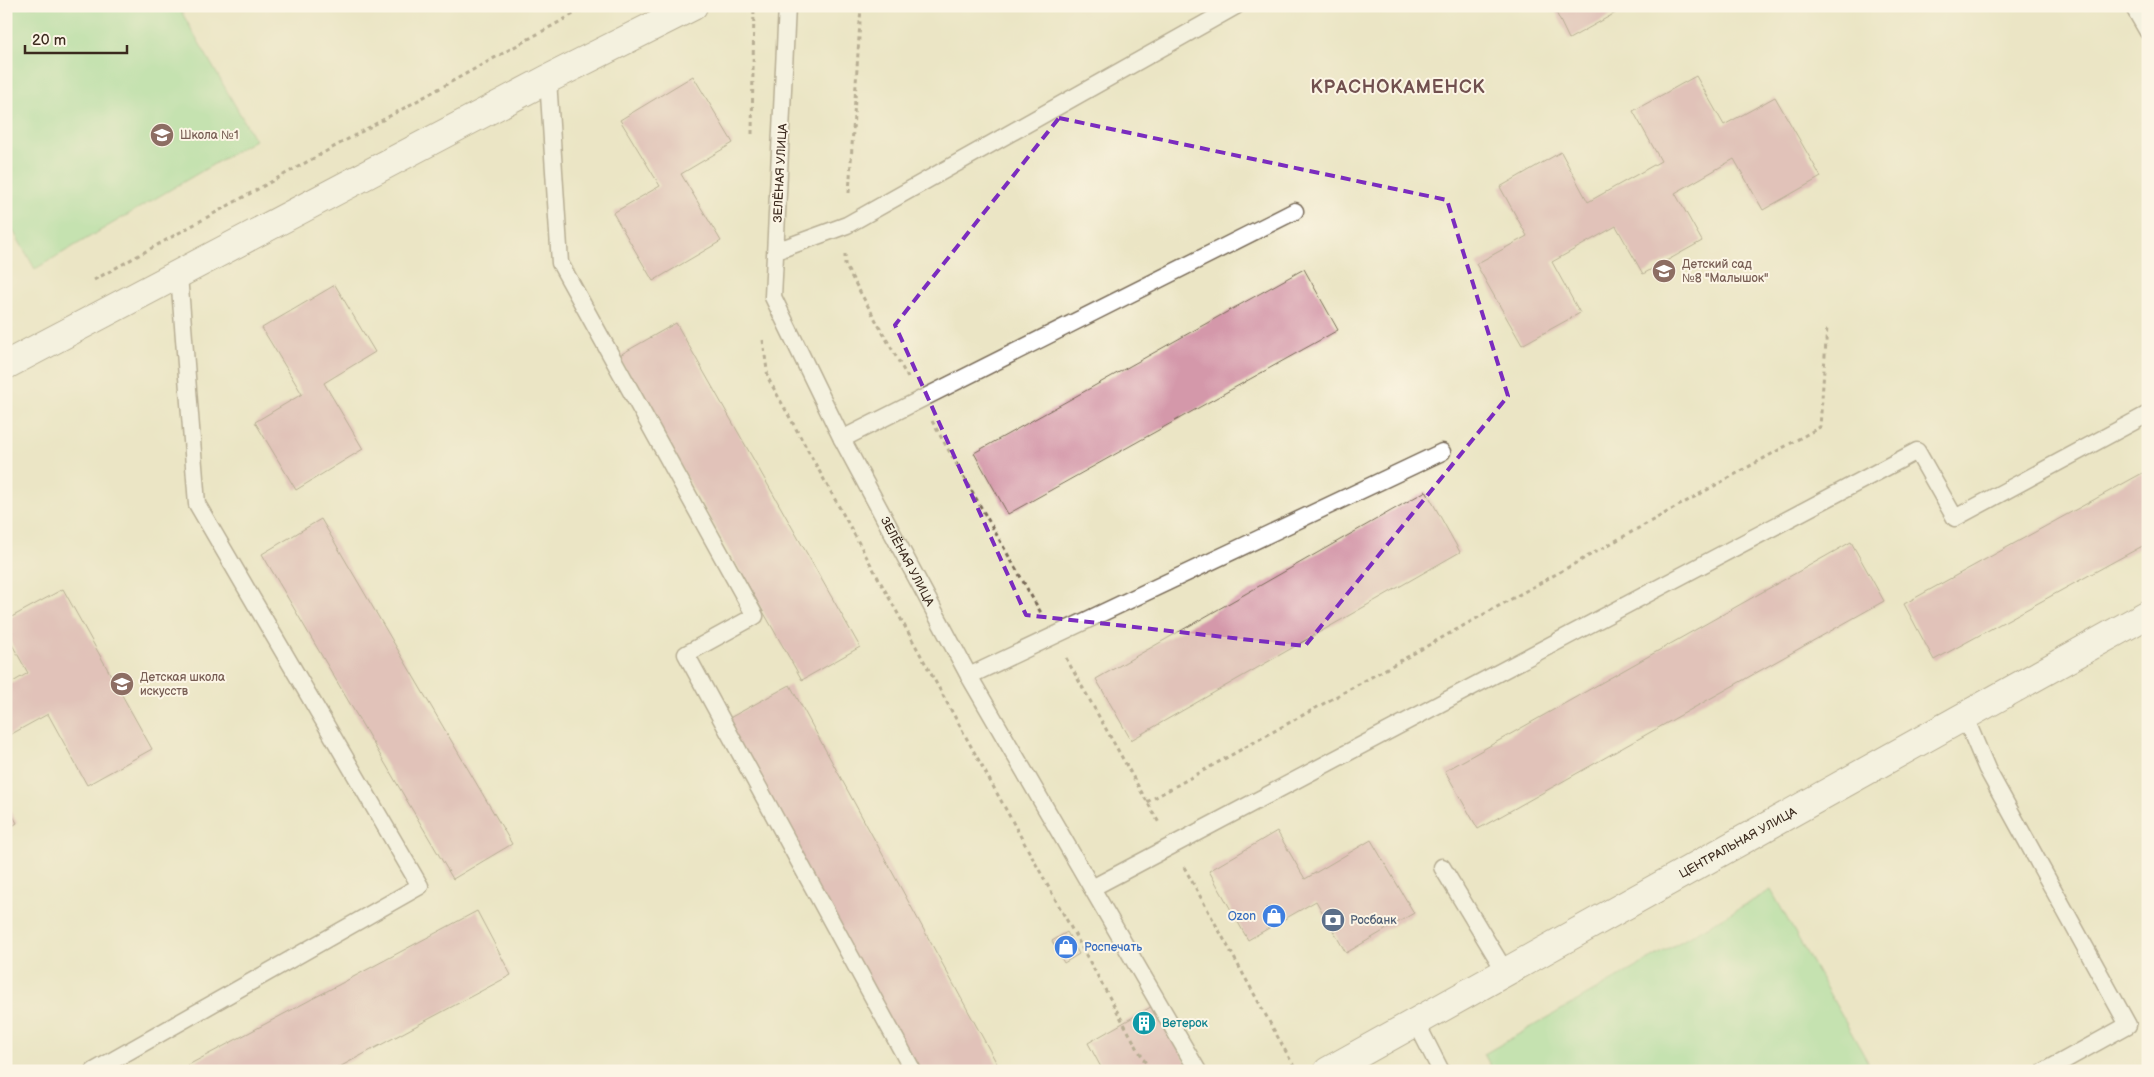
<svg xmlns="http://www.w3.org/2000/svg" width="2154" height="1077" font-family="'Balsamiq Sans',sans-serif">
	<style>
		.green { fill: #97dd97; stroke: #69845a }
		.building { fill: #d498aa }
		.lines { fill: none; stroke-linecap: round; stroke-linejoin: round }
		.service-casing { stroke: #796b58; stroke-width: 19 }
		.minor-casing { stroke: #796b58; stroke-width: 30 }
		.path { stroke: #796b58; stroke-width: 3; stroke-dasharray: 4 4; stroke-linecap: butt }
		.service { stroke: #fff; stroke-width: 16 }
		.minor { stroke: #fff; stroke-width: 28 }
		.marked { fill: none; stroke: #7b2cbf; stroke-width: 4; stroke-dasharray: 10 6; stroke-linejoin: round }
		.labels { text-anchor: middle; stroke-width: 4; stroke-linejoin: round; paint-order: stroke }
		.education-label { font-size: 12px; fill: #785e54; stroke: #fcf5e5; text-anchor: start }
		.street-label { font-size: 12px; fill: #3b2a1e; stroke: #fcf5e5 }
		.shop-label { font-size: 12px; fill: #366cbe; stroke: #fcf5e5; text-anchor: end }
		.service-label { font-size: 12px; fill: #4e5e75; stroke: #fcf5e5; text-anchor: start }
		.culture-label { font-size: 12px; fill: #0d838f; stroke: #fcf5e5; text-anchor: start }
		.district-label { font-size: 18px; font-weight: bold; letter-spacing: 1px; fill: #71504f; stroke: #fcf5e5 }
	</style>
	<rect width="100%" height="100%" fill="#fcf5e5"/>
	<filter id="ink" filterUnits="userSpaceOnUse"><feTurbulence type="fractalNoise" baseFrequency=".02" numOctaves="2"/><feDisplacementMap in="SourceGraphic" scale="10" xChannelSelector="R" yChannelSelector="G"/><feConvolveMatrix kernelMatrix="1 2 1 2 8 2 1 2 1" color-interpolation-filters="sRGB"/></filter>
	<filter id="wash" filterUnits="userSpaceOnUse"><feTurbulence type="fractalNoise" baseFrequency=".0096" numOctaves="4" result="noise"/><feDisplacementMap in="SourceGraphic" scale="20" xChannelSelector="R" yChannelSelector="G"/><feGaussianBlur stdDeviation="1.12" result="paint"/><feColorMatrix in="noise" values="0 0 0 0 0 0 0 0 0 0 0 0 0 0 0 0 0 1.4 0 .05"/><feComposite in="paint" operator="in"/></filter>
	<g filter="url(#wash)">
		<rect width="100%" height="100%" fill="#ebe5c5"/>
		<path class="green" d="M6,6H178L255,140L35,269L6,218Z
			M1771,890L1873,1071H1493L1484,1054Z"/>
		<g id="blocks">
			<path class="building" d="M1553,6H1628L1569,39Z
				M693,76L733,143L681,174L721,241L653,281L613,213L660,186L620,120Z
				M1696,76L1724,125L1775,97L1821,177L1763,210L1734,159L1675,193L1702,241L1643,274L1616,226L1552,262L1580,313L1522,345L1476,264L1527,236L1500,187L1561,152L1588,202L1661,161L1633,111Z
				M1304,269L1338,330L1008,514L974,453Z
				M335,285L375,352L324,383L363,449L296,490L255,422L302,394L262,328Z
				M676,323L860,647L802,680L618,356Z
				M2148,470V543L1934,660L1904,604Z
				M1426,491L1460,552L1131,740L1096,679Z
				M321,519L512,844L453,879L262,554Z
				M1851,542L1884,601L1478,829L1445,771Z
				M63,589L152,749L87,785L48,714L6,737V686L28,673L6,634V620Z
				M790,685L1001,1071H916L724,721Z
				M6,804L17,823L6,830Z
				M1277,831L1305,879L1371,840L1414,913L1346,953L1316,901L1248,940L1209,871Z
				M477,911L511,975L332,1071H177Z
				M1067,932L1079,954L1064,963L1052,941Z
				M1156,1004L1191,1071H1103L1088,1043Z"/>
		</g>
	</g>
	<g filter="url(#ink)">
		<use href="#blocks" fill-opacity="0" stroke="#796b58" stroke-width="1"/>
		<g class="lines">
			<g class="service-casing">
				<g id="service">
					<path id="s1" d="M787,6L773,297L842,439L969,676L1198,1071"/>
					<path d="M2133,6L2148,32"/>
					<path d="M548,79L560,263L755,616L686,654L913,1071"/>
					<path d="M776,251L847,225L1236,6"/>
					<path d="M842,439L1295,211"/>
					<path d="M969,676L1442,452"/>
					<path d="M1964,715L1987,769L2128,1025L2045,1071"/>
					<path d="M1442,867L1506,973"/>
					<path d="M1092,888L1917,451L1955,518L2148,414"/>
					<path d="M1416,1022L1441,1071"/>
					<path d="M94,1071L420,886L197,504L179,275"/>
				</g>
			</g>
			<g class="minor-casing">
				<g id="minor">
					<path d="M6,365L548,79L693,6"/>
					<path id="s2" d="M1328,1071L2148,614"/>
				</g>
			</g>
			<path class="path" d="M752,134L754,6
				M849,193L861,6
				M845,254V265L908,378
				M94,280L588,6
				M763,340L768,378L1150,1071
				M932,421L1041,613
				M1066,658L1159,823
				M1147,802L1820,427L1827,327
				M1184,867L1296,1070"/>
			<use href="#service" class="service"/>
			<use href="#minor" class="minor"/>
		</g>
	</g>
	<path d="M0 0H2154V1077H0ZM1059,118L1447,200L1508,396L1305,646L1026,615L895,325Z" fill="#ebe5c5" fill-opacity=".55" fill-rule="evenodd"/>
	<path class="marked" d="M1059,118L1447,200L1508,396L1305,646L1026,615L895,325Z"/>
	<defs>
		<g id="school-disc" transform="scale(1.25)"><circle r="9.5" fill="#8d6e63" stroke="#fcf5e5"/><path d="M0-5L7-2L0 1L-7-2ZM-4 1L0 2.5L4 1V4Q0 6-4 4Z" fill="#fff"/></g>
		<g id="shop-disc" transform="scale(1.25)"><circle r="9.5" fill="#3f7fe0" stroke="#fcf5e5"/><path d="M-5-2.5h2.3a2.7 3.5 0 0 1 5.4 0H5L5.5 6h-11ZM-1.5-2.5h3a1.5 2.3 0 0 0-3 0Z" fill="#fff"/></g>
		<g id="bank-disc" transform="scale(1.25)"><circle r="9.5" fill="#5c6f8a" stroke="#fcf5e5"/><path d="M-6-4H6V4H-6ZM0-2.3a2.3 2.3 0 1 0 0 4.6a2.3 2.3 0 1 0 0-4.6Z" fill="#fff"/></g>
		<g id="building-disc" transform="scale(1.25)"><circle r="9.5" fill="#0f9aa8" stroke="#fcf5e5"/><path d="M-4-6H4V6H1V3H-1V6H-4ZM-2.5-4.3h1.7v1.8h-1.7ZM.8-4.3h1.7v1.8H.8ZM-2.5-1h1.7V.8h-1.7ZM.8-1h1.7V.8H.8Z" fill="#fff"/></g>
	</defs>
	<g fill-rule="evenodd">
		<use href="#school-disc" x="162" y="135"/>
		<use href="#school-disc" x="1664" y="271"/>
		<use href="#school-disc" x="122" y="684"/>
		<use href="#shop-disc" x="1274" y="916"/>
		<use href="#bank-disc" x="1333" y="920"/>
		<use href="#shop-disc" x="1066" y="947"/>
		<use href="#building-disc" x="1144" y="1023"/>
	</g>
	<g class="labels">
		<g class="education-label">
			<text x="180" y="139">Школа №1</text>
			<text x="1682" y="268">Детский сад<tspan x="1682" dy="14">№8 "Малышок"</tspan></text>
			<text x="140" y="681">Детская школа<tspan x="140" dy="14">искусств</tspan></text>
		</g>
		<g class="street-label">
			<text transform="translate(780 173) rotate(-87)" y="4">ЗЕЛЁНАЯ УЛИЦА</text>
			<text dy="4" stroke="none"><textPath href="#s1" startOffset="588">ЗЕЛЁНАЯ УЛИЦА</textPath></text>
			<text dy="4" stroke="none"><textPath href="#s2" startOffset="469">ЦЕНТРАЛЬНАЯ УЛИЦА</textPath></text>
		</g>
		<g class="shop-label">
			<text x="1256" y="920">Ozon</text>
			<text x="1084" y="951" text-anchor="start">Роспечать</text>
		</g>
		<g class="service-label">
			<text x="1350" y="924">Росбанк</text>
		</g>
		<g class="culture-label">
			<text x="1162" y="1027">Ветерок</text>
		</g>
		<g class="district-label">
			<text x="1398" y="93">КРАСНОКАМЕНСК</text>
		</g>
	</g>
	<rect width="2154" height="1077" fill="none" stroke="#fcf5e5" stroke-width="25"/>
	<path d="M25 45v8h102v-8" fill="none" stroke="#3b2a1e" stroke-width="2.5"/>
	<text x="32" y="45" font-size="15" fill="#3b2a1e" stroke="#fcf5e5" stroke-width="4" paint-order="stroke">20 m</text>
</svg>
